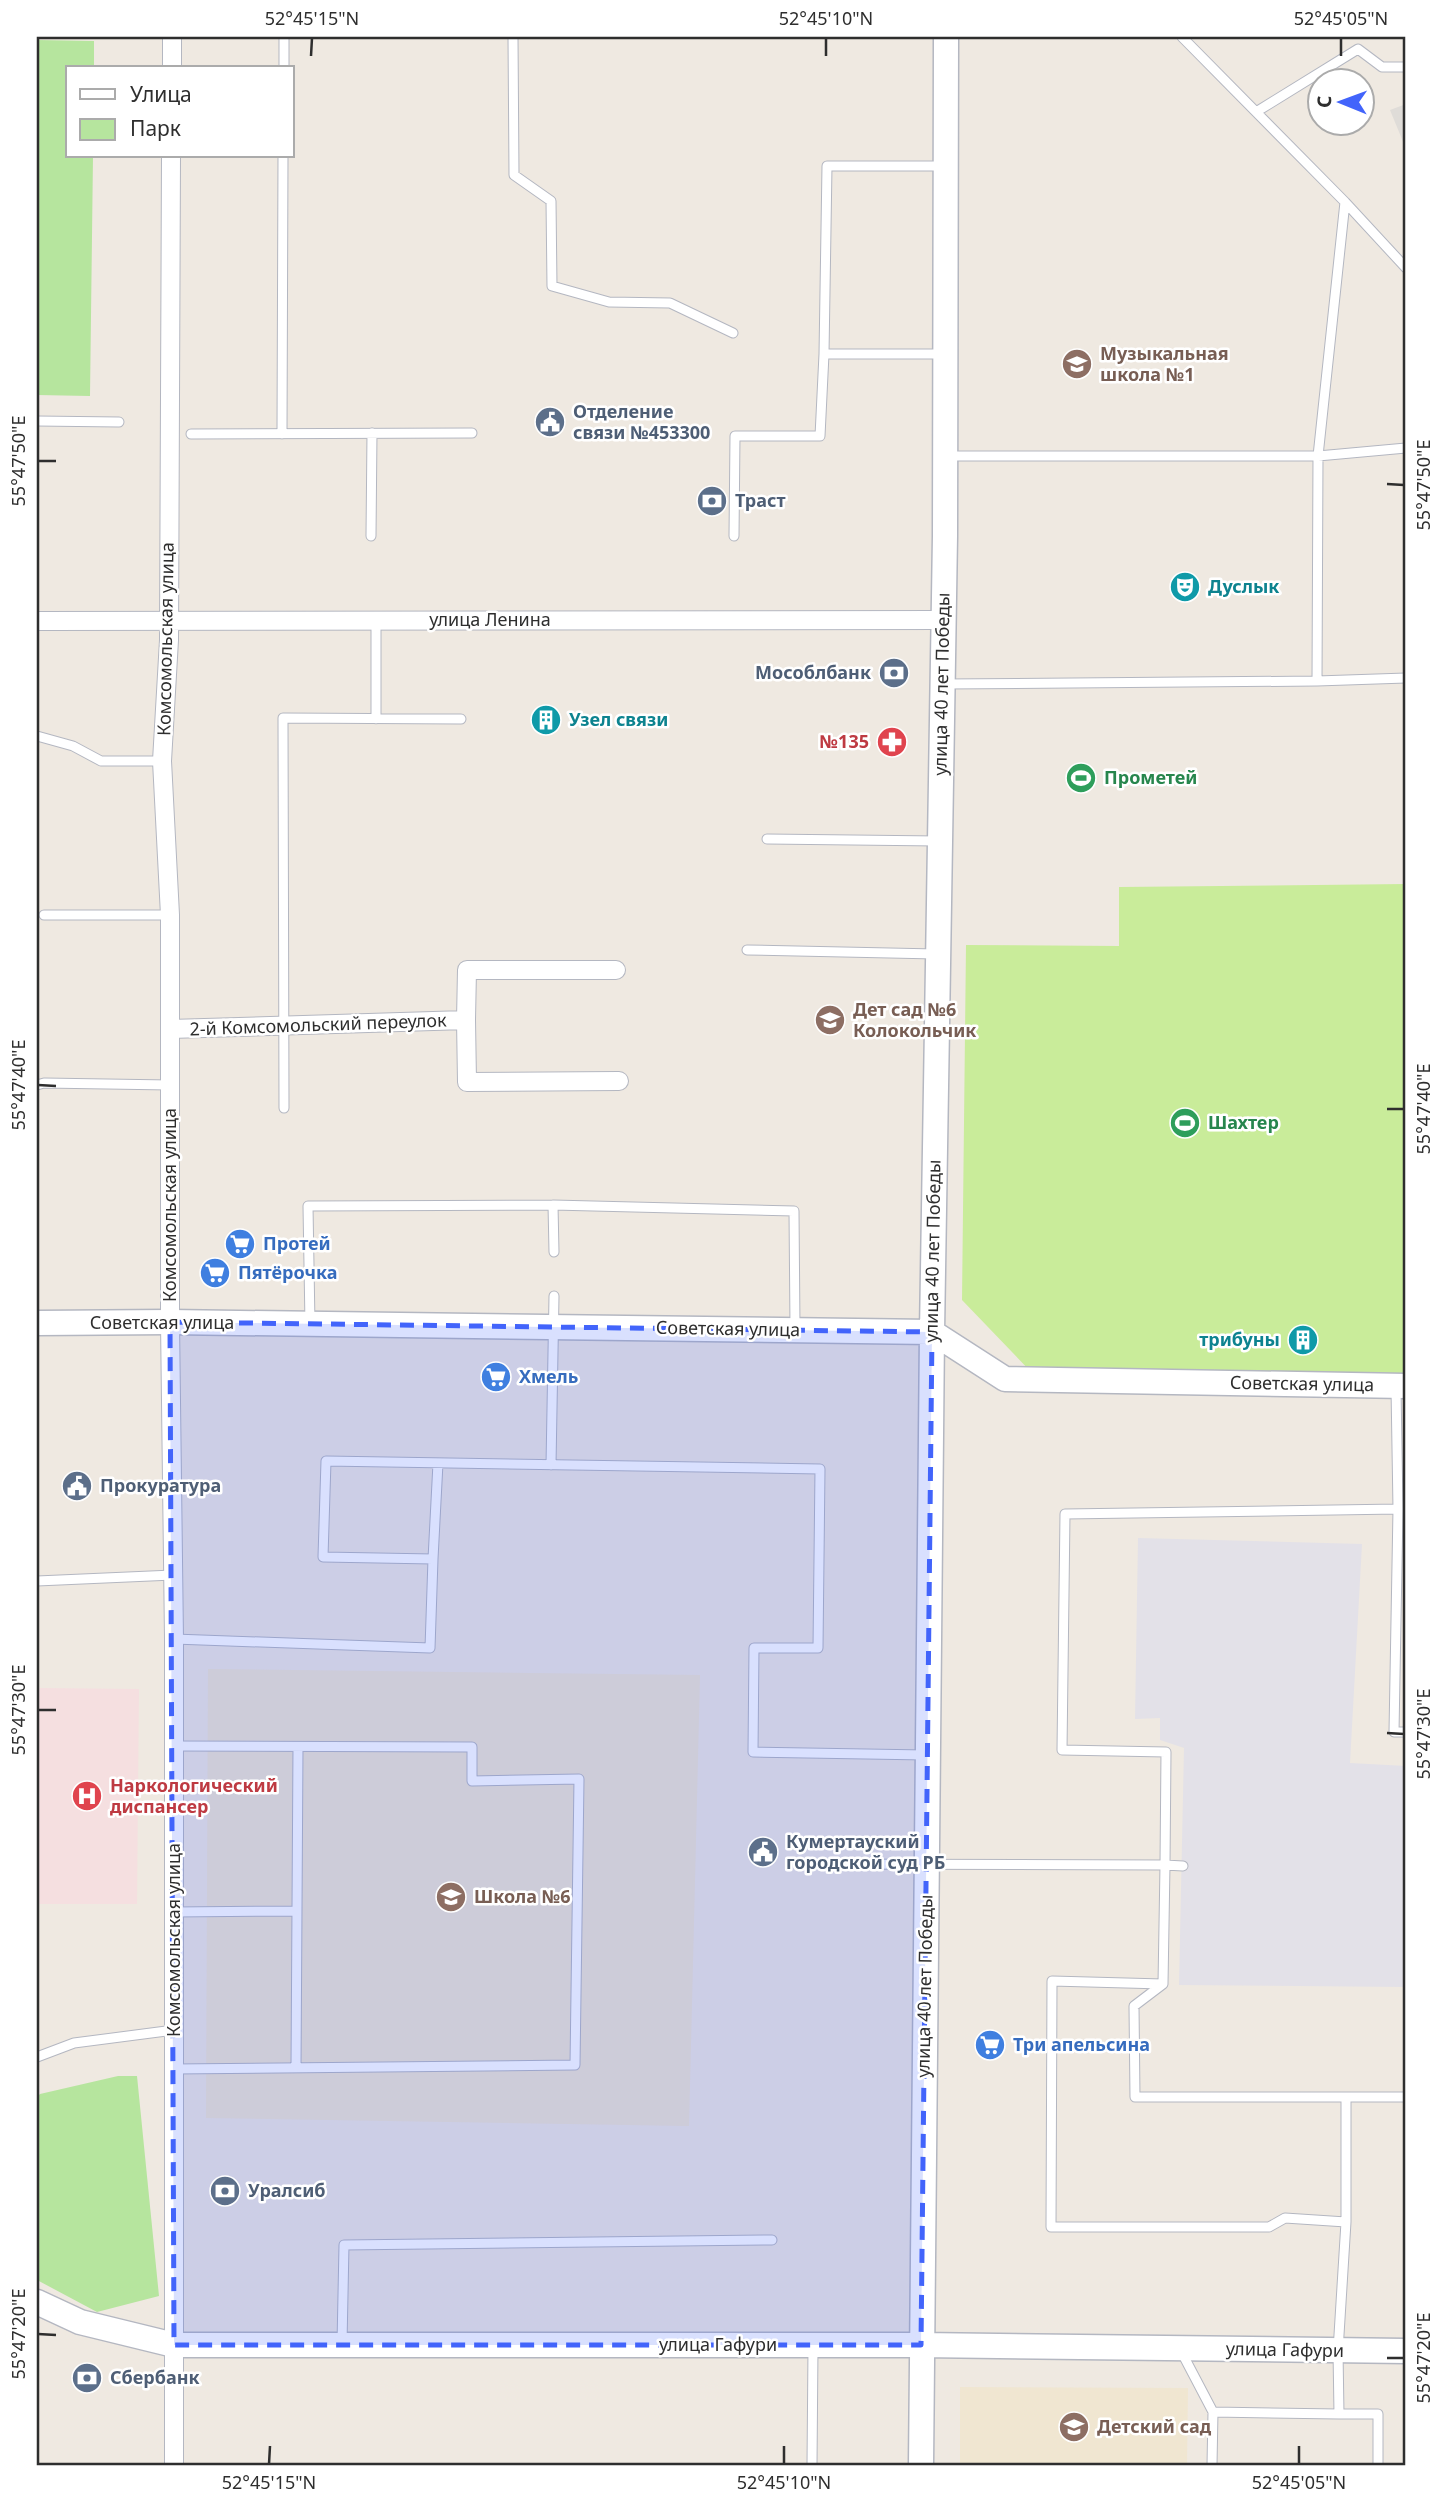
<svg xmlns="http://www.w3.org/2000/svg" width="1443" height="2502" font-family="'Noto Sans',sans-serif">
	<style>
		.industrial { fill: #e3e1e8 }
		.education { fill: #f0e6d1 }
		.medical { fill: #f5dfe0 }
		.green { fill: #b6e59e }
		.pitch { fill: #c9ec9a }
		.plaza { fill: #dfdcd8 }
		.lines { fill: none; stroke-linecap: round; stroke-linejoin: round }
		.lane-casing { stroke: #b4b7c1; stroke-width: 11 }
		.street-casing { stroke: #b4b7c1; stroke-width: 20 }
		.secondary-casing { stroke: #b4b7c1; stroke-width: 27 }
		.lane { stroke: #fff; stroke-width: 9 }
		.street { stroke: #fff; stroke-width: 18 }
		.secondary { stroke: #fff; stroke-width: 24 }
		.marked { fill: #4264fb; fill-opacity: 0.2; stroke: #4264fb; stroke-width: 5; stroke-dasharray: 14 9; stroke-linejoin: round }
		.ticks { fill: none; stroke: #2e2e2e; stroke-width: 2.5 }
		.labels { text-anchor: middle; stroke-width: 5; stroke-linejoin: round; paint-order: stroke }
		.education-label { font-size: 18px; font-weight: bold; fill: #785e54; stroke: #fff; text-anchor: start }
		.service-label { font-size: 18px; font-weight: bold; fill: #4e5e75; stroke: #fff; text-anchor: start }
		.culture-label { font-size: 18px; font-weight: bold; fill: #0d838f; stroke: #fff; text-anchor: start }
		.street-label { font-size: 18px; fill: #2e2e2e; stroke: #fff }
		.health-label { font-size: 18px; font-weight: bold; fill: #be3a42; stroke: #fff; text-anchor: end }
		.leisure-label { font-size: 18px; font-weight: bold; fill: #27864d; stroke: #fff; text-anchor: start }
		.shop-label { font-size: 18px; font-weight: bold; fill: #366cbe; stroke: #fff; text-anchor: start }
		.neatline { fill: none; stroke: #2e2e2e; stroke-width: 2.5 }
		.ticks-label { font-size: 18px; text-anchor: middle; fill: #2e2e2e }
	</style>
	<rect width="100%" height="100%" fill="#efe9e1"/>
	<path class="industrial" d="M1138,1538L1362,1544L1350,1763L1406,1766V1987L1179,1985L1184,1748L1160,1740V1718L1135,1719Z"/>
	<path class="education" d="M208,1669L700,1675L689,2126L206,2118Z
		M960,2387L1188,2388L1187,2465H960Z"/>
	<path class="medical" d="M37,1688L139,1689L137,1904H37Z"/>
	<path class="green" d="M37,40L94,41V68H68V156H93L90,396L37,395Z
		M118,2076H137L159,2296L97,2312L37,2280V2097L40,2094Z"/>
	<path class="pitch" d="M1406,884V1377L1033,1374L962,1300L966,945L1119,946V887Z"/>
	<path class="plaza" d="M1406,104V149L1390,110Z"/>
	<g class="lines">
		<g class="lane-casing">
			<path id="lane" d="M513,37L514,175L551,201L552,286L609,302L670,303L733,333
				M1182,37L1345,202L1406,268
				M284,68V37
				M1256,112L1358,49L1382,67H1406
				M1345,202L1318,456L1406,448
				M824,354L827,166H944
				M37,421L119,422
				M191,434L472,433
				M282,434L283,156
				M371,536L372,433
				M734,536L735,436H820L824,354H943
				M1317,681L1406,678
				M944,684L1317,681L1318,456H947
				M376,719V619
				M37,736L73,746L101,761H162
				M767,839L938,841
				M44,915H170
				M747,950L936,954
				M37,1085L44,1083L170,1085
				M284,1108L283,718L461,719
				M554,1252L553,1205L794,1211L795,1327
				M310,1324L308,1206L553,1205
				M551,1465L554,1296
				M1398,1509L1394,1732H1406
				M433,1559L438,1463
				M37,1581L173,1575
				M174,1639L430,1648L433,1559L323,1557L326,1461L820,1469L818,1648H754L753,1752L926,1755
				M799,1864L1165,1865L1166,1752L1062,1750L1065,1514L1398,1509L1396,1388
				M174,1912L297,1911
				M1163,1984L1134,2006L1135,2097H1406
				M37,2057L74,2043L174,2030
				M296,2068L298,1747
				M174,2069L575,2065L579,1779L472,1781V1747L174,1746
				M1346,2222V2097
				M342,2344L344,2245L772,2240
				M1182,2353L1213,2412L1339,2414L1338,2351L1346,2222L1285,2218L1269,2227H1051L1052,1981L1163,1984L1165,1865L1183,1866
				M1339,2414H1378V2465
				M812,2465L813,2348
				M1212,2465L1213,2412"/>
		</g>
		<g class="street-casing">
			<path id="street" d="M172,68V37
				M171,156L169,640L162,761L170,915V1322L174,1639V2465
				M37,621L943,620
				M466,1020L467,970H616
				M170,1029L466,1020L467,1082L619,1081"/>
		</g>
		<g class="secondary-casing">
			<path id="secondary" d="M37,1323L170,1322L932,1332L1005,1379L1406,1386
				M37,2302L80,2322L174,2345H921L1406,2351
				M921,2465L932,1332L945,536L946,37"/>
		</g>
		<use href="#lane" class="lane"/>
		<use href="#street" class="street"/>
		<use href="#secondary" class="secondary"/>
	</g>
	<path class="marked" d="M170,1322L932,1332L921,2345H174Z"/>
	<path class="ticks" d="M311,56L312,38M826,56V38M1341,56V38M38,461H56M1387,484L1404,485M38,1085L56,1086M1387,1109H1404M38,1710H56M1387,1733L1404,1734M38,2334L56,2335M1387,2358H1404M269,2464L270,2446M784,2464V2446M1299,2464V2446"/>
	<defs>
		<g id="school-disc" transform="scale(1.575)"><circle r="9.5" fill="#8d6e63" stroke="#fff"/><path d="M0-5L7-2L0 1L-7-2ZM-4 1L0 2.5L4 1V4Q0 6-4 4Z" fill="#fff"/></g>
		<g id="civic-disc" transform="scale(1.575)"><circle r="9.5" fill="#5c6f8a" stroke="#fff"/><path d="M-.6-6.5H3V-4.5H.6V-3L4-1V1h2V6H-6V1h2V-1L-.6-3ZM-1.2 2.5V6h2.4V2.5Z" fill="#fff"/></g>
		<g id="bank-disc" transform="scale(1.575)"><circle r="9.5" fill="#5c6f8a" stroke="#fff"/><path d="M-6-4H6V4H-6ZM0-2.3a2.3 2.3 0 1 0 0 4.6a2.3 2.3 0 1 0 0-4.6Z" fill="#fff"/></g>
		<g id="theatre-disc" transform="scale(1.575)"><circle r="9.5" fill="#0f9aa8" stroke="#fff"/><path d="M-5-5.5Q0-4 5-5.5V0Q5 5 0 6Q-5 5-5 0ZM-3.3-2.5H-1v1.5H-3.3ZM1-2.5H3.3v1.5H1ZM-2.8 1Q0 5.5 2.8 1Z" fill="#fff"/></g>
		<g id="building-disc" transform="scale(1.575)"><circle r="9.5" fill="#0f9aa8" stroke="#fff"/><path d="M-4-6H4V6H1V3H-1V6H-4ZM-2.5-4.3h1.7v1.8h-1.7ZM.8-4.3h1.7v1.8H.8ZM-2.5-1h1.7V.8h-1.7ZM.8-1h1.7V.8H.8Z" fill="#fff"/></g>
		<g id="pharmacy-disc" transform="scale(1.575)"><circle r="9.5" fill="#e0444e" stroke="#fff"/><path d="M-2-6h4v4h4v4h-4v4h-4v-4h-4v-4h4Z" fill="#fff"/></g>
		<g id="stadium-disc" transform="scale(1.575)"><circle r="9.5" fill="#2e9e5b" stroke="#fff"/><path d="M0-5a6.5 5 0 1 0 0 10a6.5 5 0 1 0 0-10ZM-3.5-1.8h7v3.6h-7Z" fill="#fff"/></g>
		<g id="supermarket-disc" transform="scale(1.575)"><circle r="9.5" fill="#3f7fe0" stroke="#fff"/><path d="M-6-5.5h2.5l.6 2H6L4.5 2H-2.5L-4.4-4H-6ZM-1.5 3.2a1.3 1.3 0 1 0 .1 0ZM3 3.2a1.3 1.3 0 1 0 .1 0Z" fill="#fff"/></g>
		<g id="hospital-disc" transform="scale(1.575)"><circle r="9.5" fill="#e0444e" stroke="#fff"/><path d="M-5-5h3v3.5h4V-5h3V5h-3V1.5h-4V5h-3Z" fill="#fff"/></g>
	</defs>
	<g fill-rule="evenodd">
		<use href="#school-disc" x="1077" y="364"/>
		<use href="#civic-disc" x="550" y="422"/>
		<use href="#bank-disc" x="712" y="501"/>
		<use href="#theatre-disc" x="1185" y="587"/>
		<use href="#bank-disc" x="894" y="673"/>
		<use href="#building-disc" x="546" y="720"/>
		<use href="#pharmacy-disc" x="892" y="742"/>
		<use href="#stadium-disc" x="1081" y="778"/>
		<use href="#school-disc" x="830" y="1020"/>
		<use href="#stadium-disc" x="1185" y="1123"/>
		<use href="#supermarket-disc" x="240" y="1244"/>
		<use href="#supermarket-disc" x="215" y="1273"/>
		<use href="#building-disc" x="1303" y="1340"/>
		<use href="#supermarket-disc" x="496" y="1377"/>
		<use href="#civic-disc" x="77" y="1486"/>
		<use href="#hospital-disc" x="87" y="1796"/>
		<use href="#civic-disc" x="763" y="1852"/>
		<use href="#school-disc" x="451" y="1897"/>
		<use href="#supermarket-disc" x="990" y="2045"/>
		<use href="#bank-disc" x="225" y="2191"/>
		<use href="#bank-disc" x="87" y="2378"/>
		<use href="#school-disc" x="1074" y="2427"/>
	</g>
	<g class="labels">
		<g class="education-label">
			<text x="1100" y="360">Музыкальная<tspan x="1100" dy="21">школа №1</tspan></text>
			<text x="853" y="1016">Дет сад №6<tspan x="853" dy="21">Колокольчик</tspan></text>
			<text x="474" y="1903">Школа №6</text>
			<text x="1097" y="2433">Детский сад</text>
		</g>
		<g class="service-label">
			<text x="573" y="418">Отделение<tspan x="573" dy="21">связи №453300</tspan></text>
			<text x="735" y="507">Траст</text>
			<text x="871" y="679" text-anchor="end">Мособлбанк</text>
			<text x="100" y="1492">Прокуратура</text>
			<text x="786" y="1848">Кумертауский<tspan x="786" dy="21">городской суд РБ</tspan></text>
			<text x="248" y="2197">Уралсиб</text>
			<text x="110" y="2384">Сбербанк</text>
		</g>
		<g class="culture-label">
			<text x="1208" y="593">Дуслык</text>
			<text x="569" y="726">Узел связи</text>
			<text x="1280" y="1346" text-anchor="end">трибуны</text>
		</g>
		<g class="street-label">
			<text x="490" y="626">улица Ленина</text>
			<text transform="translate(166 639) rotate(-89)" y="6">Комсомольская улица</text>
			<text transform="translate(942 684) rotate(-89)" y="6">улица 40 лет Победы</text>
			<text transform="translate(318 1025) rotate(-2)" y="6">2-й Комсомольский переулок</text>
			<text transform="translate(170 1205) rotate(-90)" y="6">Комсомольская улица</text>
			<text transform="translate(933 1251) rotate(-89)" y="6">улица 40 лет Победы</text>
			<text x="162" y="1329">Советская улица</text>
			<text transform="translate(728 1329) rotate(1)" y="6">Советская улица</text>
			<text transform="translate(1302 1384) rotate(1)" y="6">Советская улица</text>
			<text transform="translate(174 1940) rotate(-90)" y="6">Комсомольская улица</text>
			<text transform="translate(925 1986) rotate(-89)" y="6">улица 40 лет Победы</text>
			<text x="718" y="2351">улица Гафури</text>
			<text transform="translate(1285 2350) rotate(1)" y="6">улица Гафури</text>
		</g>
		<g class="health-label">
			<text x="869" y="748">№135</text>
			<text x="110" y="1792" text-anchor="start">Наркологический<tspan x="110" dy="21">диспансер</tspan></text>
		</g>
		<g class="leisure-label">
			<text x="1104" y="784">Прометей</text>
			<text x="1208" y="1129">Шахтер</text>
		</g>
		<g class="shop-label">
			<text x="263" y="1250">Протей</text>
			<text x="238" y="1279">Пятёрочка</text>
			<text x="519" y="1383">Хмель</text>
			<text x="1013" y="2051">Три апельсина</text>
		</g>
	</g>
	<rect width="1443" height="2502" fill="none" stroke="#ffffff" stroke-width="77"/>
	<rect x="66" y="66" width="228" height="91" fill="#ffffff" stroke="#ababab" stroke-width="2"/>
	<rect x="80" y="89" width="35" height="10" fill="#ffffff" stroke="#ababab" stroke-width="2"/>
	<text x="130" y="102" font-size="21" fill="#2e2e2e">Улица</text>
	<rect x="80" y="119" width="35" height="21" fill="#b6e59e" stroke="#ababab" stroke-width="2"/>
	<text x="130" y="136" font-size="21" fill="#2e2e2e">Парк</text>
	<g transform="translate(1341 102) rotate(271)"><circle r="33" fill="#ffffff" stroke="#ababab" stroke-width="2"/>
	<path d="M0-5L12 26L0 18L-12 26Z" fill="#4264fb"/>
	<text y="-10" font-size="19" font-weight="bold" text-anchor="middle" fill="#2e2e2e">С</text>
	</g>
	<rect x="38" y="38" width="1366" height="2426" class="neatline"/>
	<g class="ticks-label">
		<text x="312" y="25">52°45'15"N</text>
		<text x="826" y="25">52°45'10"N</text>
		<text x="1341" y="25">52°45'05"N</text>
		<text transform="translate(19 461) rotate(-90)" y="6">55°47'50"E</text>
		<text transform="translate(1424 485) rotate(-90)" y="6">55°47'50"E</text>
		<text transform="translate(19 1085) rotate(-90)" y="6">55°47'40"E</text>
		<text transform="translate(1424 1109) rotate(-90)" y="6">55°47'40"E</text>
		<text transform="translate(19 1710) rotate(-90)" y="6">55°47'30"E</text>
		<text transform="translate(1424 1734) rotate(-90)" y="6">55°47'30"E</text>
		<text transform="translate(19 2334) rotate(-90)" y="6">55°47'20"E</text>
		<text transform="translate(1424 2358) rotate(-90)" y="6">55°47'20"E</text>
		<text x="269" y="2489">52°45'15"N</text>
		<text x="784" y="2489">52°45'10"N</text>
		<text x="1299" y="2489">52°45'05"N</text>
	</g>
</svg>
